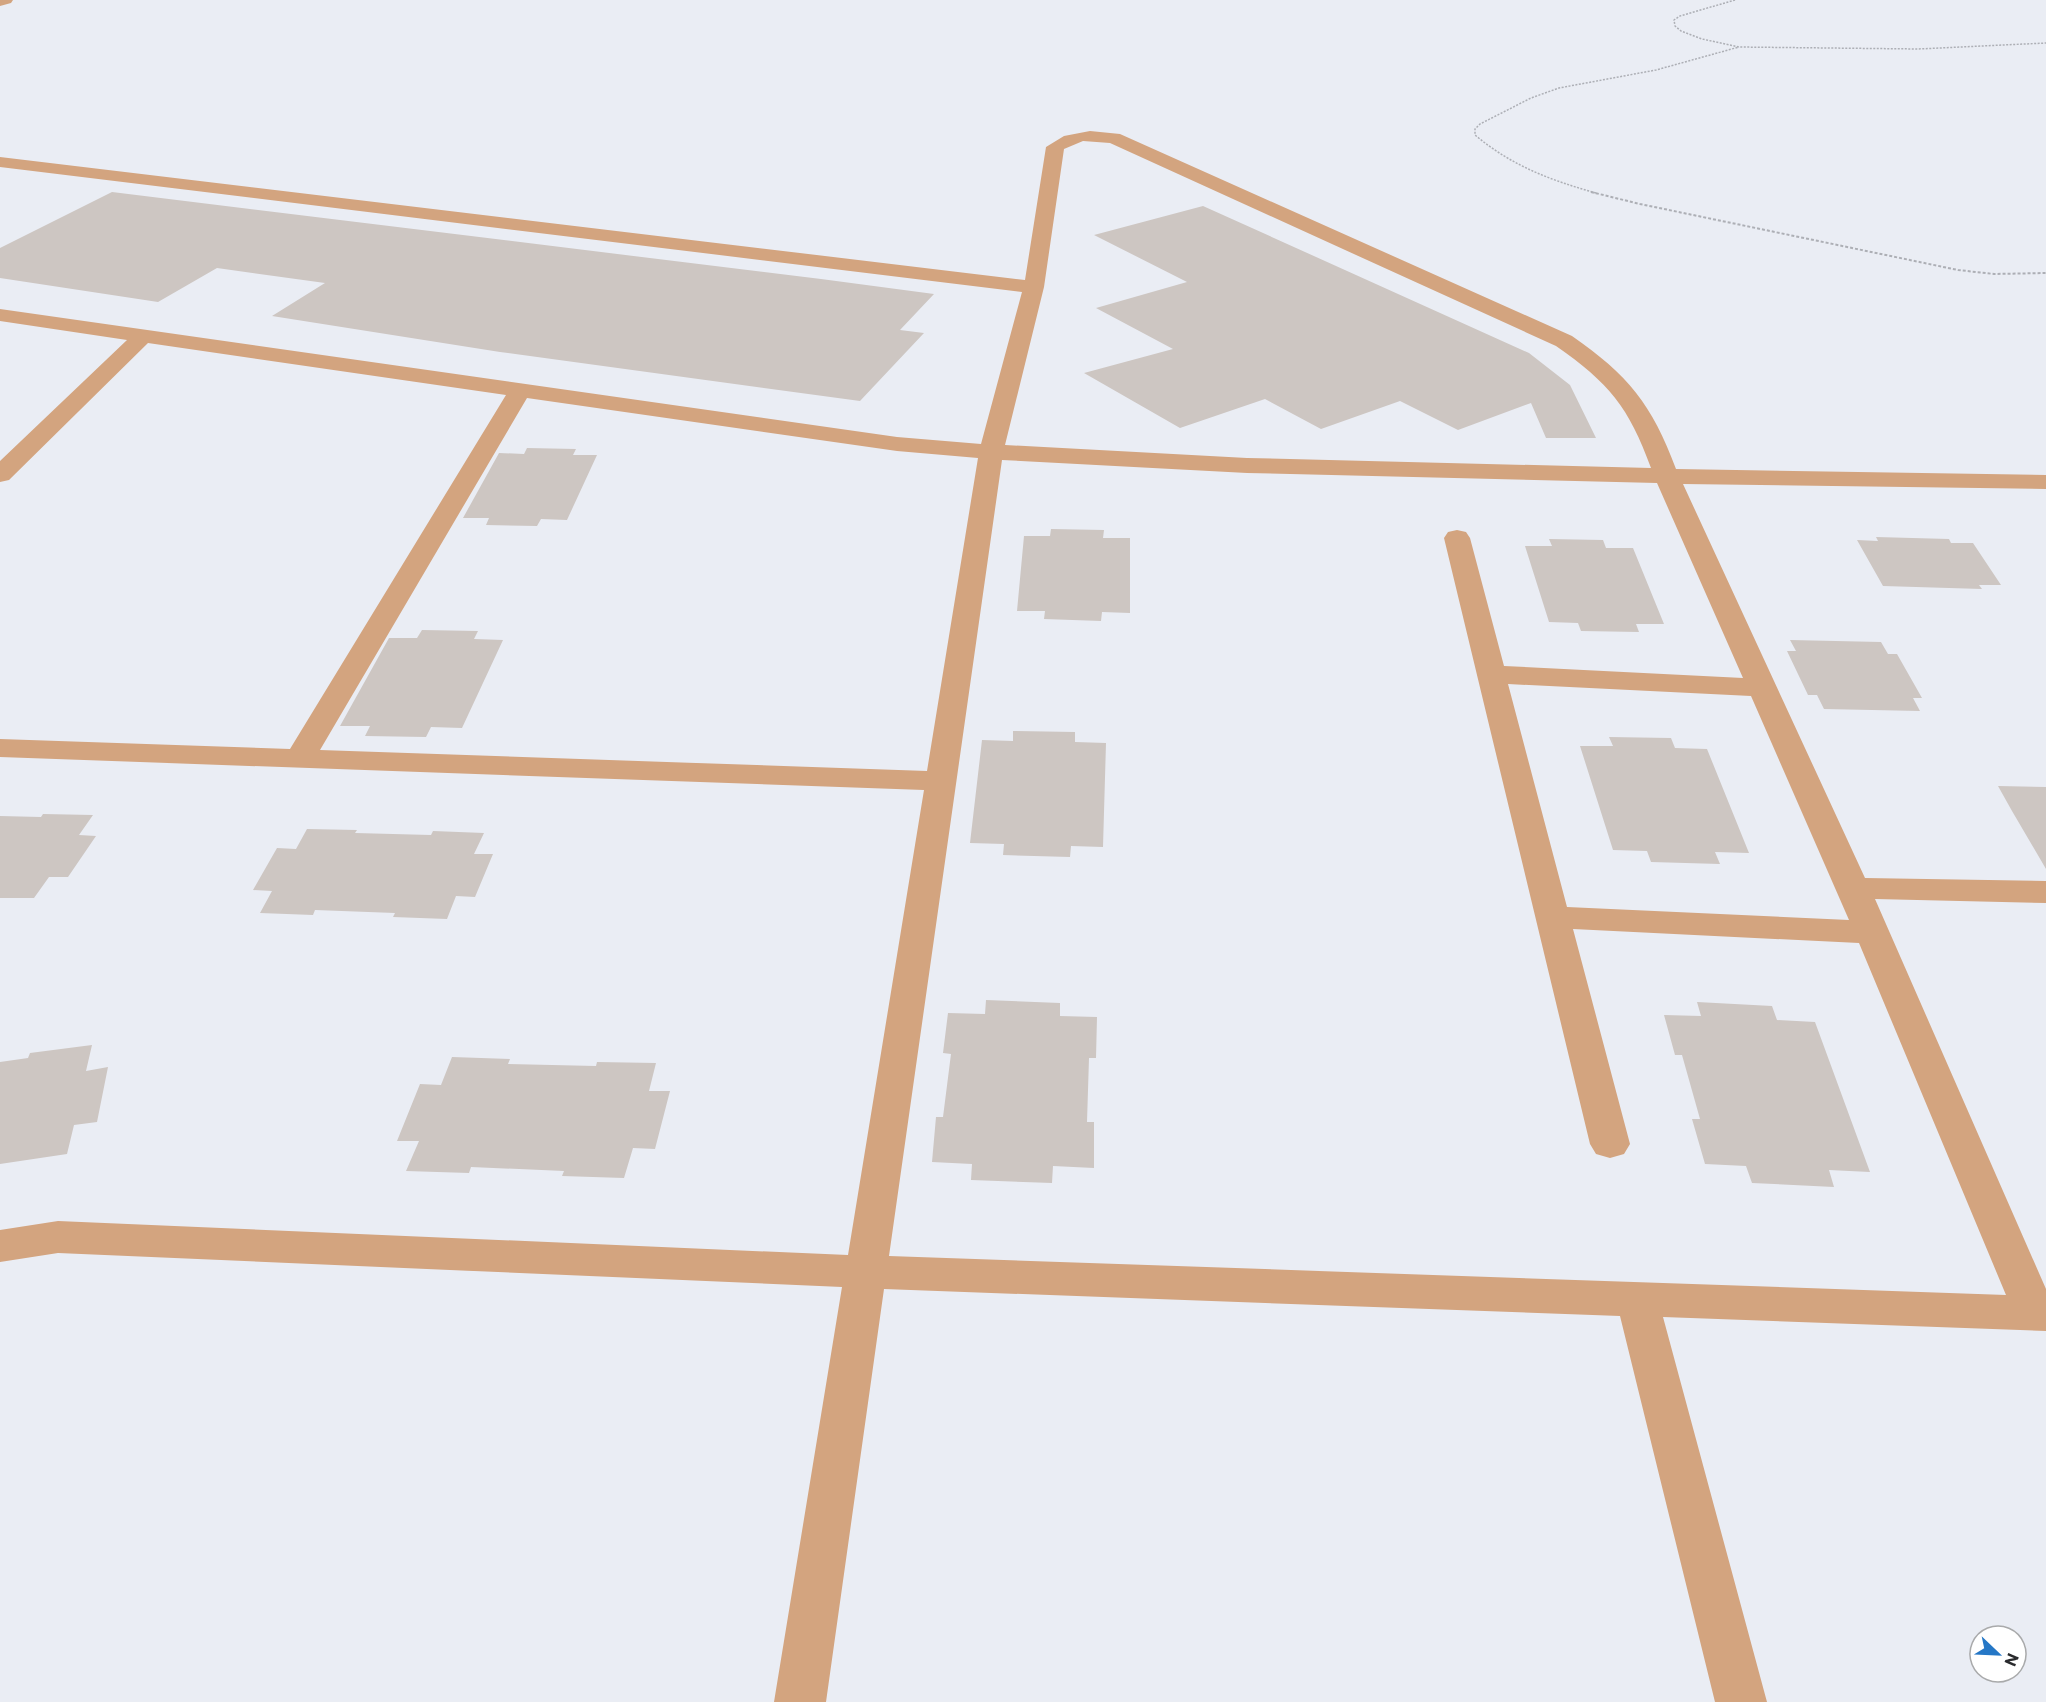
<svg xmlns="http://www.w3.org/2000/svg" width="2046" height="1702" font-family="Commissioner,sans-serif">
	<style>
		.building { fill: #cdc6c2 }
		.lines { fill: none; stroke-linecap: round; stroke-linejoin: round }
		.path-far1 { stroke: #adafb5; stroke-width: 1.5; stroke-dasharray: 2 1.5; stroke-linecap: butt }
		.path { stroke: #adafb5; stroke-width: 2; stroke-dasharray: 3 2; stroke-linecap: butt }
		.minor { fill: #d3a47f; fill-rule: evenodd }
	</style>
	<rect width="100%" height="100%" fill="#eaedf4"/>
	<path class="building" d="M112,192L821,279L934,294L900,330L924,333L860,401L500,352L272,316L325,283L217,268L158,302L0,278V248Z
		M1203,206L1529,353L1570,385L1596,438H1546L1531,403L1458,430L1400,401L1321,429L1265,399L1180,428L1084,373L1173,349L1096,308L1187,282L1094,235Z
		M527,448L576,449L573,455H597L567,520L541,519L537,526L486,525L489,518H463L499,453L524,454Z
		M1051,529L1104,530L1103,538H1130V613L1102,612L1101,621L1044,619L1045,611H1017L1024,536H1050Z
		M1876,537L1949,539L1951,543H1973L2001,585H1979L1982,589L1883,586L1857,540L1878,541Z
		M1549,539L1603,540L1606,548H1633L1664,624H1636L1639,632L1581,631L1578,623L1549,622L1525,546H1552Z
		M422,630L478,631L474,639L503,640L462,728L431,727L426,737L365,736L370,726H340L389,638H417Z
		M1790,640L1881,642L1888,654H1897L1922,698H1913L1920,711L1824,709L1817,695H1808L1787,651H1796Z
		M1013,731L1075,732V742L1106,743L1103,847L1071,846L1070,857L1003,855L1004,844L970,843L982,740L1013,741Z
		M1609,737L1671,738L1675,748L1707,749L1749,853L1715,852L1720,864L1651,862L1647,851L1613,850L1580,746H1613Z
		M1998,786L2046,787V869L2012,811Z
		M43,814L93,815L79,835L96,836L68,877H49L34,898H0V816L41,817Z
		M307,829L357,830L355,833L431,835L433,831L484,833L474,854H493L475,897L456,896L447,919L393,917L395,913L315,910L313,915L260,913L272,891L253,890L277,848L296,849Z
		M986,1000L1060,1003V1016L1097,1017L1096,1058H1089L1087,1122H1094V1168L1053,1166L1052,1183L971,1180L972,1164L932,1162L936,1117H943L951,1054L943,1053L948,1013L985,1014Z
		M1697,1002L1772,1006L1777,1020L1815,1022L1870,1172L1829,1170L1834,1187L1752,1183L1746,1166L1705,1164L1692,1119H1700L1682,1055H1675L1664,1015L1701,1016Z
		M92,1045L86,1071L108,1067L97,1122L74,1125L67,1154L0,1164V1062L28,1058L30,1053Z
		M452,1057L510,1059L508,1064L596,1066L597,1062L656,1063L649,1091H670L655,1149L633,1148L624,1178L562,1176L564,1171L471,1167L469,1173L406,1171L419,1141H397L420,1084L441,1085Z"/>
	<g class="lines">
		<path class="path-far1" d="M1735,0L1680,16L1674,20L1675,26L1681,31L1702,39L1739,47L1918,49L2046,43
			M1596,193C1550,180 1512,166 1475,135V129L1480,124L1531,98L1559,88L1656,70L1739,47"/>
		<path class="path" d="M1591,192L1640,204L1958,270L1994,274L2046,273"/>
		<path class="minor" d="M0,0H13L11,3L0,6Z
			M1090,131L1120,134L1572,336C1628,375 1652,404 1676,469L2046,475V489L1683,484L1865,878L2046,881V903L1875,899L2046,1289V1331L1663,1317L1767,1702H1715L1620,1316L884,1289L826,1702H774L842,1287L58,1253L0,1262V1230L58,1221L848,1255L924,790L0,757V739L290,749L506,395L148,343L9,480L0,482V461L127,340L0,321V309L897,437L981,444L1022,292L0,167V157L1025,280L1046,147L1064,136ZM1083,141L1110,143L1556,346C1609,383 1629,407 1651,468L1247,458L1005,445L1044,287L1064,149ZM527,398L897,451L978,458L927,771L320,750ZM1002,460L1247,473L1657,483L1743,678L1504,666L1470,538L1466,532L1457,530L1448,532L1444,538L1590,1144L1596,1154L1610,1158L1624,1154L1630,1144L1573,929L1859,943L2006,1295L889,1256ZM1508,684L1751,696L1849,920L1567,907Z"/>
	</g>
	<g transform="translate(1998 1654) rotate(113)"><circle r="28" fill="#ffffff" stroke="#a9aaab" stroke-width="1.5"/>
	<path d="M0-4.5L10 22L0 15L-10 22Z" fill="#2577c6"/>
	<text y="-9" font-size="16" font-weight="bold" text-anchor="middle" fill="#292a2d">N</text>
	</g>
</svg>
